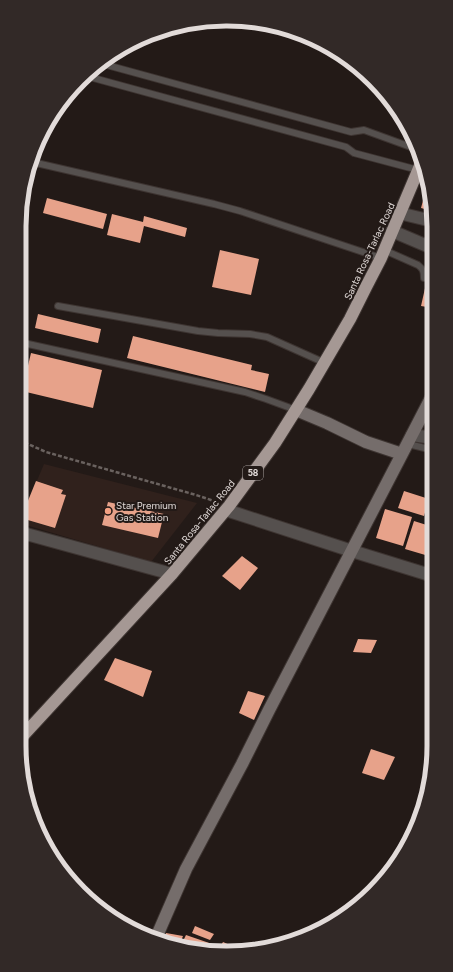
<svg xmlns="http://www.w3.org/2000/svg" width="453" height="972" font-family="Figtree,sans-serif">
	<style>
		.built { fill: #30211c }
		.building { fill: #e7a28a }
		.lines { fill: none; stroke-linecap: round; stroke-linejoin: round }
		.lane-casing { stroke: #3e3532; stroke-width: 8 }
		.street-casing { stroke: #3e3532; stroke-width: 14 }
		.secondary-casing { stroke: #3e3532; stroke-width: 14 }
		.highway-casing { stroke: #3e3532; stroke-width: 14 }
		.path { stroke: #6a625f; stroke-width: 2.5; stroke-dasharray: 4 2; stroke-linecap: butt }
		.lane { stroke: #55504e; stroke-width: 6 }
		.street { stroke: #55504e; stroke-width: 12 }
		.secondary { stroke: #756d6b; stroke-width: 12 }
		.highway { stroke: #a59894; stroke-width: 12 }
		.poi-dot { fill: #f3a082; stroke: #231a17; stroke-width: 1.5 }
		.labels { text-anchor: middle; stroke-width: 4; stroke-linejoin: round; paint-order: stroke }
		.shield { fill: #231a17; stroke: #a9a19f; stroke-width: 1 }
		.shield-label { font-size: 9px; font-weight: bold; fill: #e2dbd9 }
		.street-label { font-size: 10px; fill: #e2dbd9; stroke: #231a17 }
		.poi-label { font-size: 10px; fill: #e2dbd9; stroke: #231a17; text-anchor: start }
		.rim { fill: none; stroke: #e2dbd9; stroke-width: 5 }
	</style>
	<rect width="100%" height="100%" fill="#231a17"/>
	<path class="built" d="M44,464L197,503L151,562L19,523Z"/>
	<path class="building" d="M425,193L431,194L432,199V211L421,208Z
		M47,198L107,214L103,229L43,213Z
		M112,214L143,222L144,216L187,228L185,237L144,226L140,243L107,235Z
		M220,250L259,259L251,295L212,287Z
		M429,255H432V272L426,271Z
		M428,275L432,276L433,308L421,306Z
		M38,314L101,329L98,343L35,328Z
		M133,336L252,365L251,370L269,374L265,392L127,358Z
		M31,353L102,370L93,408L22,391Z
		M19,478L26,479L19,499Z
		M36,481L63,490L61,494L66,495L55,528L21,518Z
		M404,491L429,499L424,516L398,508Z
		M433,501V520L427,518Z
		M108,502L164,514L158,538L102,525Z
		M385,509L412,517L403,546L376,538Z
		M414,521L433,527V551L432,557L405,549Z
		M242,556L258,568L240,590L222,576Z
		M358,639L377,640L371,653L353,652Z
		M115,658L152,671L143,697L104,680Z
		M248,691L265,696L254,720L239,713Z
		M371,749L395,757L384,780L362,773Z
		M195,926L214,934L210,940L192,933Z
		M166,933L183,936L179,946L164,941Z
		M186,935L215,945L213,949H186L180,947Z
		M223,942L239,949H219Z"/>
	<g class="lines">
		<g class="lane-casing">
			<path id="lane" d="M103,64L351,132L364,130L419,150
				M86,76L346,147L354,153L418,170
				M32,162L214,204L240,211L381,258
				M384,250L418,265C423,269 424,271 424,278
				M58,306L198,331L218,333L250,334L267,337L325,363
				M19,342L245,392L266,399L296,410
				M408,444L433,450"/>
		</g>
		<g class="street-casing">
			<path id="street" d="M399,213L432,221
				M392,231L432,248
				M412,435L433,438
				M226,510L352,551L433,576
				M19,532L172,574"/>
		</g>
		<g class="secondary-casing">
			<path id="secondary" d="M402,454L433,394
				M156,938L186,869L242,764L269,710L402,454L366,442L327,423L296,410"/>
		</g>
		<g class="highway-casing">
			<path id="highway" d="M19,740L172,574L229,506L275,443L309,389L350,319L366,287L381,258L422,161"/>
		</g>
		<path class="path" d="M19,440L46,452L196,495L217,502"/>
		<use href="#lane" class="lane"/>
		<use href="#street" class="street"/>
		<use href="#secondary" class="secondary"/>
		<use href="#highway" class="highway"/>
	</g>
	<circle class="poi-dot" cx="108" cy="511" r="4"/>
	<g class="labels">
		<rect class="shield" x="243" y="466" width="20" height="14" rx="3"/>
		<g class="shield-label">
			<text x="253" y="476">58</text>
		</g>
		<g class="street-label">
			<text transform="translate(369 251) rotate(-65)" y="4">Santa Rosa-Tarlac Road</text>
			<text transform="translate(199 522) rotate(-51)" y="4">Santa Rosa-Tarlac Road</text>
		</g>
		<g class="poi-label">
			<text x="116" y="509">Star Premium<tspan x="116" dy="12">Gas Station</tspan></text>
		</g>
	</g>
	<path d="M0 0H453V972H0ZM226 26H227A200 200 0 0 1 427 226V746A200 200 0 0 1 227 946H226A200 200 0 0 1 26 746V226A200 200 0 0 1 226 26Z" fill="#322927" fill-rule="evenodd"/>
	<path class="rim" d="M226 26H227A200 200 0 0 1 427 226V746A200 200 0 0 1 227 946H226A200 200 0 0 1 26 746V226A200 200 0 0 1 226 26Z"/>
</svg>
